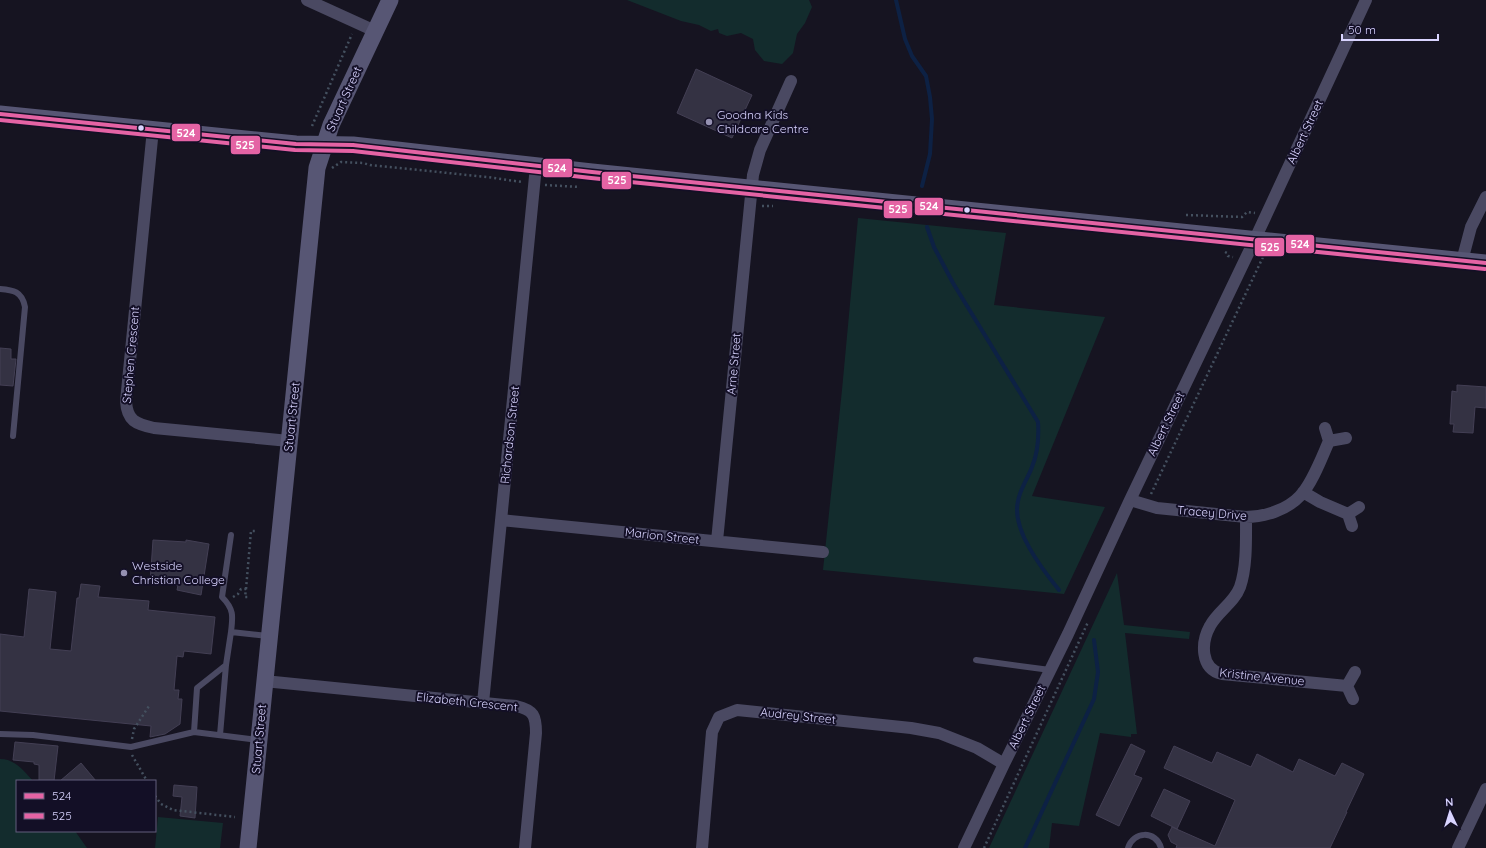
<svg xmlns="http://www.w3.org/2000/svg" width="1486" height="848" font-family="Quicksand,sans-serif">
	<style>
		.green { fill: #132c2d }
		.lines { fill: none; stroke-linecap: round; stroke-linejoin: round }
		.stream { stroke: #0d2144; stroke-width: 4 }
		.building { fill: #343243; stroke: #433f54 }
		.path { stroke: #44505f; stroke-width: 2.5; stroke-dasharray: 2 3; stroke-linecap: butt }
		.lane { stroke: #4a4962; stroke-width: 6 }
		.street { stroke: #4a4962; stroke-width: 12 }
		.secondary { stroke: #575674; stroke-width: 17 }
		.bus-1-casing { stroke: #130f26; stroke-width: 7 }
		.bus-2-casing { stroke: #130f26; stroke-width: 7 }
		.bus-1 { stroke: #e463a4; stroke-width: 4 }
		.bus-2 { stroke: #e463a4; stroke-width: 4 }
		.poi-dot { fill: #9591b1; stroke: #130f26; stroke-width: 1.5 }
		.bus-dot { fill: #d9d4ff; stroke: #130f26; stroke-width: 1.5 }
		.labels { text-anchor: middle; stroke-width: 4; stroke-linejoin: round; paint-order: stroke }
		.street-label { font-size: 12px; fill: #d9d4ff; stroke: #130f26 }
		.poi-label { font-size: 12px; fill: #d9d4ff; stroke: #130f26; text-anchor: start }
		.line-badge { stroke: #130f26; stroke-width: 1.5 }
		.badge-label { font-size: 11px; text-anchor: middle; font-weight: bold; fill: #fff }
	</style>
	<rect width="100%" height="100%" fill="#161421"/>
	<path class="green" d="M627,0H809L812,7L805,23L797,34L793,53L782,64L764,61L755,50L753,39L741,33L727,36L719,33L718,29L711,31L699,25L681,21Z
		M858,218L1006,233L994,305L1105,317L1032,496L1105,507L1064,594L823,570L842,390Z
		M1117,573L1124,625L1190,632L1189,639L1125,633L1137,734H1131V737L1100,733L1079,826L1052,823L1049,848H989Z
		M0,759C15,759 24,771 33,781H17V831H75L87,848H0Z
		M158,817L223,823L220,848H155Z"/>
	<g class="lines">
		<path class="stream" d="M896,0L905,39L912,56L926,76L930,97L932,119L930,154L922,186
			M927,227L934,247L953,283L1038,422C1039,437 1038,452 1032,467C1028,478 1020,489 1018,501C1011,529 1042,569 1059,590
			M1025,848L1094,699L1098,672L1094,640"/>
	</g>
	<path class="building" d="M696,69L752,95L732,138L677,113Z
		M0,348L11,349V359H16L13,386L0,385Z
		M1457,385L1486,387V408L1475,407L1473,433L1453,432L1454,424H1450L1452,391L1457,392Z
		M153,540L186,542V540L209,544L201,595L177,590L178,585L150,583Z
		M81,584L100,586L98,597L149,601L148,610L215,617L211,654L184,651L183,657L177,656L174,690H179L178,699H182L180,724L165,734L150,737L151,726L0,711V634L24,637L29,589L56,592L50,649L71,651L77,598H79Z
		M15,742L58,746L54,781H39V765L34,764V762L13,760Z
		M1131,744L1145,751L1134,775L1142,778L1119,826L1096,815Z
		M1174,746L1212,763L1217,752L1251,767L1257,754L1293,772L1299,759L1335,776L1342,763L1364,774L1346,812H1347L1330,848H1176L1177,845L1171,842L1168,835L1172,827L1215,846L1235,800L1164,768Z
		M81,763L96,781H60Z
		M174,785L197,787L195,818L180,816L182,797L173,796Z
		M1164,789L1190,801L1177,829L1151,816Z"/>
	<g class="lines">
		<path class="path" d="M312,126L352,34
			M332,168L341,162L363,163L370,165L487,177L522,182
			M545,185L580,187
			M762,206H773
			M1186,215L1242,217L1247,212L1255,213
			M1225,252L1227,253L1228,256L1233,257
			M1151,494L1263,257
			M246,589L251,531H255
			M233,597L238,594L241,589H246L245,597H249
			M132,739L134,729L149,706
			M132,755L147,781
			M155,796L161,804L173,810L235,817
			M984,848L1088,622"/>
		<path class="lane" d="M0,289C13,290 22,291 25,307L13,436
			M231,632C233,616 234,609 222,597L231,535
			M976,660L1050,670
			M0,734L33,735L131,747L194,732
			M220,735L226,665
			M258,740L194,732L197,688L226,665L231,632L268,636
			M1128,848C1133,831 1156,830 1161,848"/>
		<path class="street" d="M307,0L375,31
			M153,129L126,401C127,421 136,424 154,428L289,441
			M1462,261L1471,227L1486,197
			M1325,428L1329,441L1346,438
			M1303,492L1320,502L1348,514L1352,526
			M1130,500L1157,508L1246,517C1264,517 1287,510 1300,496C1312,484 1322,457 1329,441
			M1348,514L1359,507
			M1246,517C1246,538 1247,567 1240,587C1234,603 1218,611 1210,626C1201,642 1200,669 1222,674L1347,686L1353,699
			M501,520L823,552
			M717,541L753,175L760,150L791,81
			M264,681L516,706C534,710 536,716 536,733L525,848
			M1347,686L1355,672
			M483,703L536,166
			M702,848L712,732L719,717L737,710L911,728L939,733L977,748L1004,764
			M964,848L1004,764L1068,634L1130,500L1255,239L1366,0
			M1458,848L1486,789"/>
		<path class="secondary" d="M0,114L296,144L353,145L592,172L1486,263
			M248,848L317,168L331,125L390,0"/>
		<g class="bus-1-casing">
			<path id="bus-1" d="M0,114L296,144L353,145L592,172L1486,263"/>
		</g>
		<g class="bus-2-casing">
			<path id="bus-2" d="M0,120L295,150L353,151L591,178L1485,269"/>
		</g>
		<use href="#bus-1" class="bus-1"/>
		<use href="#bus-2" class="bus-2"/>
	</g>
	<g class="poi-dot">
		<circle cx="709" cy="122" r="4"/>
		<circle cx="124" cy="573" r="4"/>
	</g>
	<g class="bus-dot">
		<circle cx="141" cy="128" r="3.5"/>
		<circle cx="967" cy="210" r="3.5"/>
	</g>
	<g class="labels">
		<g class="street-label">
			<text transform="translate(344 99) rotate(-66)" y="4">Stuart Street</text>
			<text transform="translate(1305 132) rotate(-65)" y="4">Albert Street</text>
			<text transform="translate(131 355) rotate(-85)" y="4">Stephen Crescent</text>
			<text transform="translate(734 364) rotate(-85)" y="4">Arne Street</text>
			<text transform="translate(292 417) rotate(-84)" y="4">Stuart Street</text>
			<text transform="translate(1166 424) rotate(-64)" y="4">Albert Street</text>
			<text transform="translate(510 435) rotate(-84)" y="4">Richardson Street</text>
			<text transform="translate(1212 513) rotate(5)" y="4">Tracey Drive</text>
			<text transform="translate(662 536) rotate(6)" y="4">Marion Street</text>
			<text transform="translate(1262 677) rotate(6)" y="4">Kristine Avenue</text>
			<text transform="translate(467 702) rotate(6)" y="4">Elizabeth Crescent</text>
			<text transform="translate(798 716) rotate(6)" y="4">Audrey Street</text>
			<text transform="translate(1027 717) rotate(-64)" y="4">Albert Street</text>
			<text transform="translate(259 739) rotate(-85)" y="4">Stuart Street</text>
		</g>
		<g class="poi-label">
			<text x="717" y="119">Goodna Kids<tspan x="717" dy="14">Childcare Centre</tspan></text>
			<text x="132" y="570">Westside<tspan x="132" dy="14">Christian College</tspan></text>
		</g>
	</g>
	<g class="line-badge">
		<rect x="171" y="123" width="30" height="19" rx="4" fill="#e463a4"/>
		<rect x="230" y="135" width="31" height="20" rx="4" fill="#e463a4"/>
		<rect x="542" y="158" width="31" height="20" rx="4" fill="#e463a4"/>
		<rect x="601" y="171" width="31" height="19" rx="4" fill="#e463a4"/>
		<rect x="914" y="197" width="30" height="19" rx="4" fill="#e463a4"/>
		<rect x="883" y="200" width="30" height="19" rx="4" fill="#e463a4"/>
		<rect x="1285" y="234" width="30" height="20" rx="4" fill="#e463a4"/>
		<rect x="1254" y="237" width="31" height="20" rx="4" fill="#e463a4"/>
	</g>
	<g class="badge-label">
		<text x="186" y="137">524</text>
		<text x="245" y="149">525</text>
		<text x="557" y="172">524</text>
		<text x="617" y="184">525</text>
		<text x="929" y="210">524</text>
		<text x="898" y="213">525</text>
		<text x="1300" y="248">524</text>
		<text x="1270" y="251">525</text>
	</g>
	<rect x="16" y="780" width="140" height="52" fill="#130f26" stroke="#625e7d"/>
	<rect x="24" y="793" width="20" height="6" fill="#e463a4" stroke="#625e7d"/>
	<text x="52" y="800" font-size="12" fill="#d9d4ff">524</text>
	<rect x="24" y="813" width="20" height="6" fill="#e463a4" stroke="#625e7d"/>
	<text x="52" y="820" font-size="12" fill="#d9d4ff">525</text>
	<g transform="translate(1450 812) rotate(356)" stroke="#130f26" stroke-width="3" paint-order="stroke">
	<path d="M0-3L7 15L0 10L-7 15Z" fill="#d9d4ff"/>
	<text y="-6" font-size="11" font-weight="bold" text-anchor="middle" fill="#d9d4ff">N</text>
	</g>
	<path d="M1342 34v6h96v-6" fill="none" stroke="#d9d4ff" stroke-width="2"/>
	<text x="1348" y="34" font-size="12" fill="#d9d4ff" stroke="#130f26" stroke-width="3" paint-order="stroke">50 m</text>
</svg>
